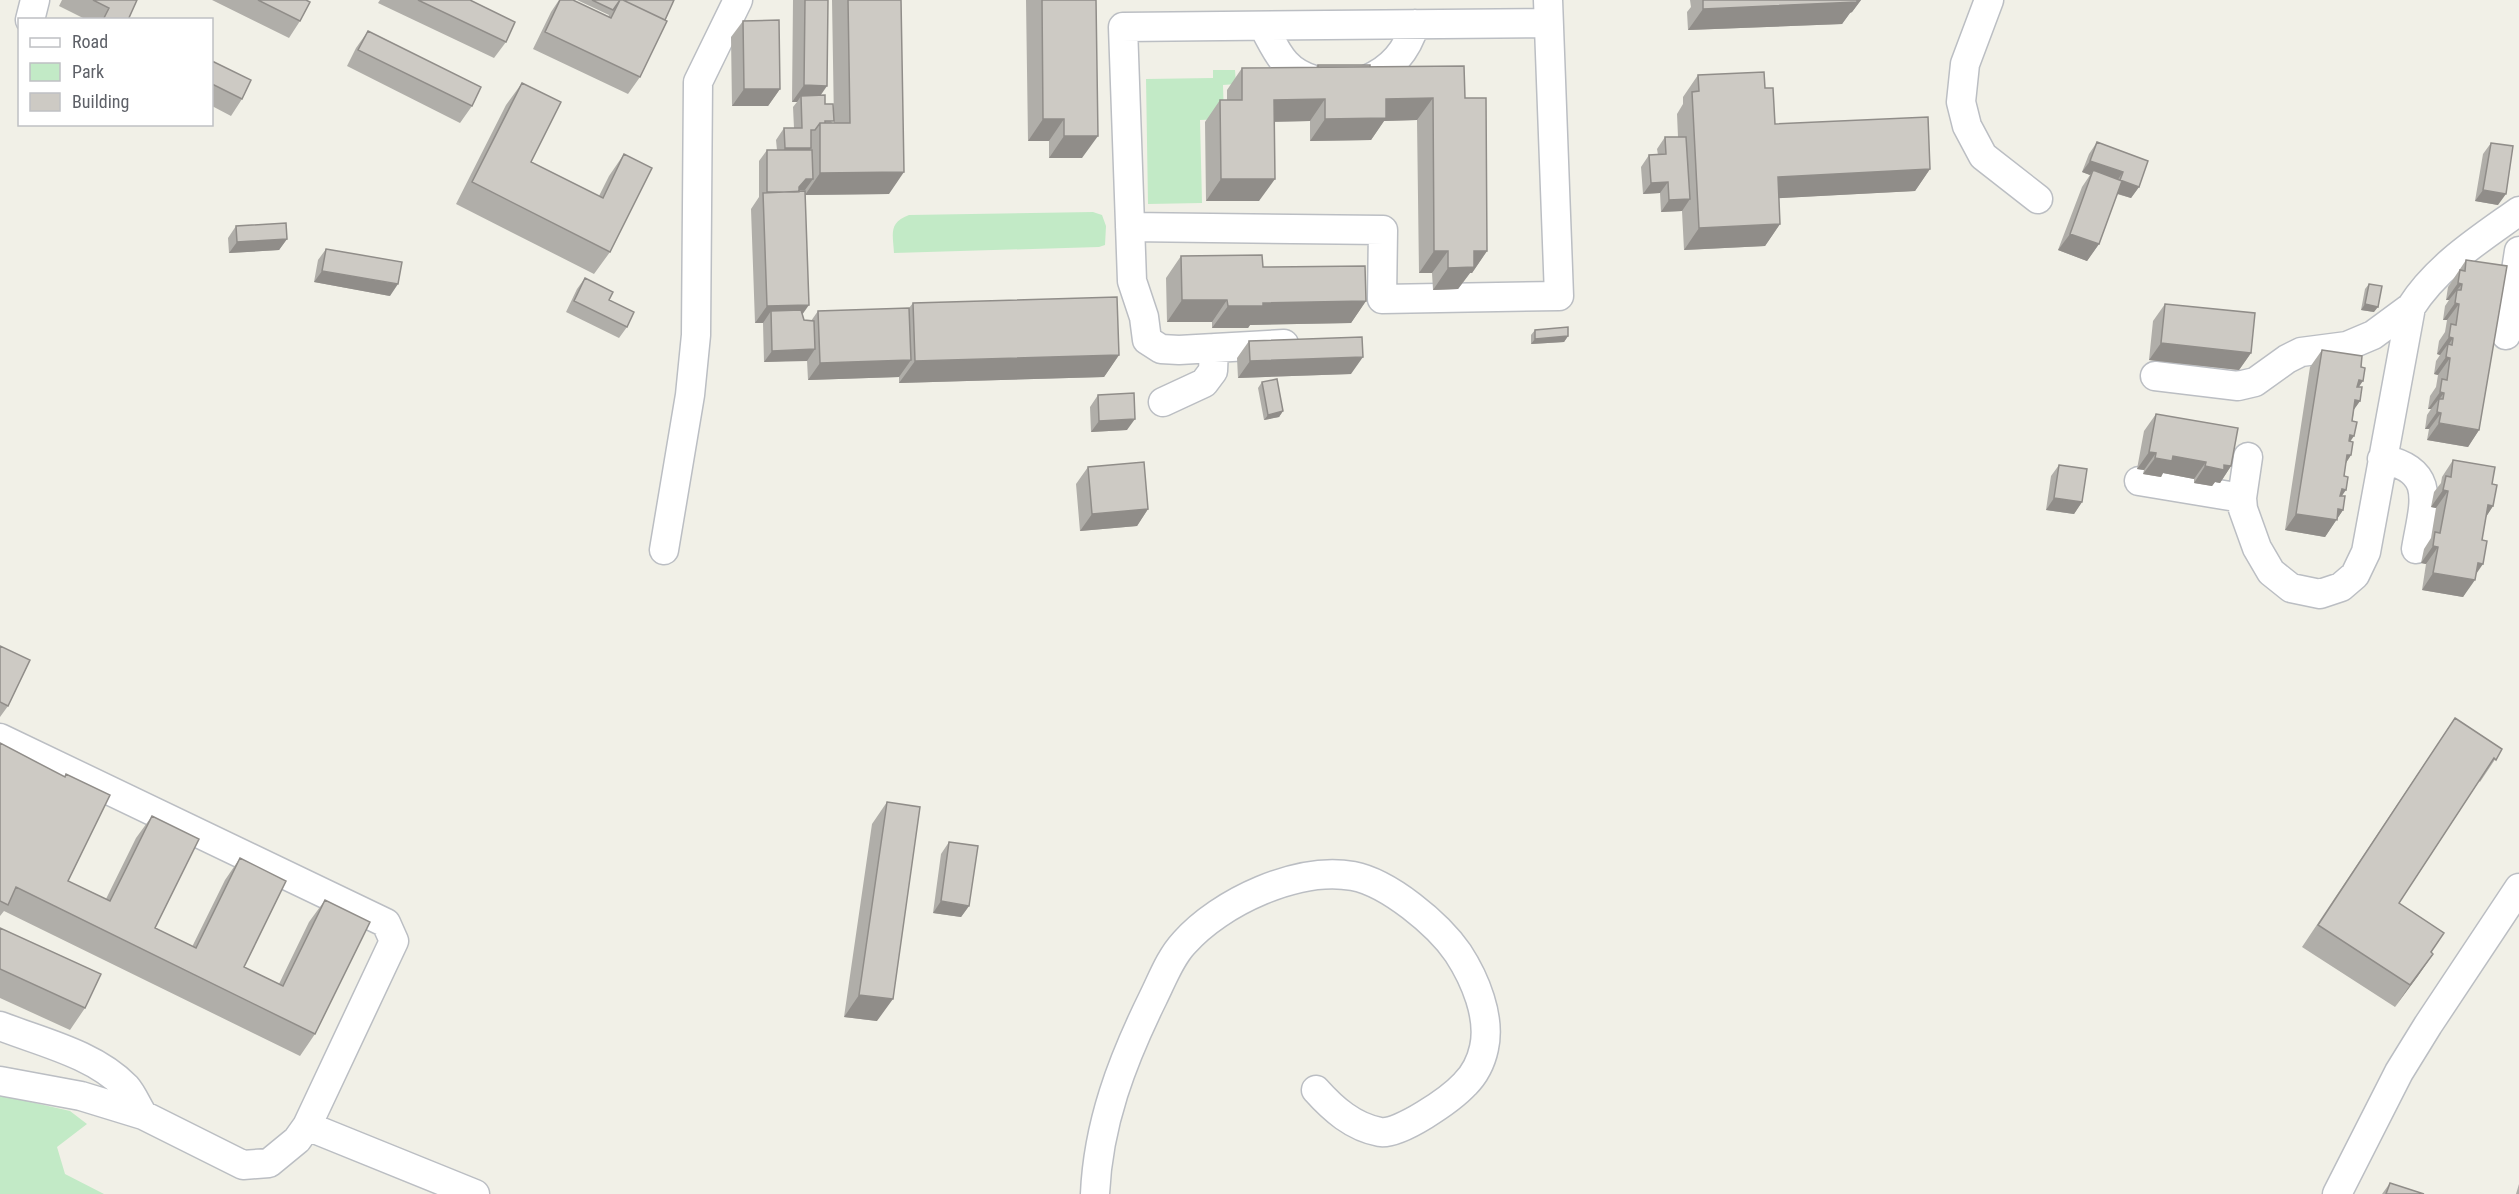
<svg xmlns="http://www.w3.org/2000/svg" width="2519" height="1194" font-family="'Roboto Condensed',sans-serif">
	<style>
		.green { fill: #c2eac6 }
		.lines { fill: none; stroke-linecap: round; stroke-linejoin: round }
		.minor-casing { stroke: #bbbec3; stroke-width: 31 }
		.minor { stroke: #fff; stroke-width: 28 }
		.wall { fill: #b0aea9 }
		.shaded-wall { fill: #908d89 }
		.building { fill: #cdcac4; stroke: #908d89; stroke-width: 1.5 }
	</style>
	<rect width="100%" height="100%" fill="#f1f0e7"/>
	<path class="green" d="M1213,70H1235L1236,84L1223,85L1224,119L1200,120L1202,203L1148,204L1146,79L1213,78Z
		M1093,212L1102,215L1106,226L1105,245L1099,247L894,253C893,234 888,223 909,215Z
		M0,1095L70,1111L87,1124L57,1147L65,1174L104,1194H0Z"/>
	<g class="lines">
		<g class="minor-casing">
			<path id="minor" d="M1989,0L1965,64L1961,102L1967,126L1983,156L2038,199
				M30,20L35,0
				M1263,26C1277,51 1283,71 1314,80
				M1366,80C1392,69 1407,51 1415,24
				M1130,227L1383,230L1382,299L1559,296L1548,0
				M2506,335L2519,251
				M1284,344L1179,350L1161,349L1147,340L1144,317L1132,281L1123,27L1548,23
				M2155,376L2238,386L2255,382L2287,359L2301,352L2347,346L2373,335L2411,307
				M1163,402L1204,383L1213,371L1214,348
				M2248,457L2242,498L2243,509L2257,548L2271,572L2291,588L2320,594L2341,587L2355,575L2366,552L2411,307C2437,266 2480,239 2519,211
				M2382,459C2439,470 2423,506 2416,549
				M2139,481L2242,498
				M664,550L690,395L696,335L698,82L738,0
				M0,738L386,923L394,941L307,1126L297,1140L269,1163L243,1165L143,1115L81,1096L0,1081
				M0,1026C41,1042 94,1054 126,1087C133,1095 137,1106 143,1115
				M307,1126L475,1194
				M1095,1194C1098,1124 1122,1061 1153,998C1162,980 1170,958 1184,943C1220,902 1298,866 1353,876C1389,883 1438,924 1458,953C1475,979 1491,1017 1484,1048C1481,1062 1475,1074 1465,1084C1451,1099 1400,1135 1380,1132C1353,1127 1333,1109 1316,1090
				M2337,1194L2399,1072L2428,1025L2519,888"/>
		</g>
		<use href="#minor" class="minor"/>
	</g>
	<path class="wall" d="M62,0H137L128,20H87L59,6Z
		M212,0H306L300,21L289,38Z
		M380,0H470L506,42L494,58L378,3Z
		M559,0H573L608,17L609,15L577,0H674L640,77L628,94L533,49L551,12Z
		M793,0H828L820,95L832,123H834L832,0H901L889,194L805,195L802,314L804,320L811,321L818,311L909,308L913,303L1119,355L1104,377L899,383V377L808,380L807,360L764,362L763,323H755L751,209L759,197V161L767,150H777L776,140L784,128H794L793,107L797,102H792Z
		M1026,0H1096L1082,158H1049V141H1028Z
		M1690,0H1861L1852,12L1850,13L1842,24L1688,30L1687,12L1691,7Z
		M743,21L780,89L768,106H732L731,37Z
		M368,31L472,106L460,123L347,66L356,48Z
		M212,61L242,99L231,116L212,106Z
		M1318,65L1370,67L1465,98L1487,251L1472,273H1470L1458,289L1433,290L1432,273H1419L1417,120L1384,121L1371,140L1310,141V121L1274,122L1259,201H1206L1205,122L1220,100H1227V90L1242,68L1316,67Z
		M1698,75L1765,88L1775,124L1930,169L1915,191L1779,198L1780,224L1765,246L1684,250L1682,211L1661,212L1660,193L1643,194L1641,167L1649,155H1658L1657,149L1665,137H1678L1677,114L1683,104V97Z
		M522,83L531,162L599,196L609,176L624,154L610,252L594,274L456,204L506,105Z
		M2097,142L2139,187L2131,198L2117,194L2099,244L2087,261L2058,250L2082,187L2090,175L2082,172L2089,154Z
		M2491,143L2498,205L2475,201L2483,154Z
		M236,226L287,239L279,250L229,253L228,238Z
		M326,249L390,296L314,282L318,260Z
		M1181,256L1263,267L1366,301L1351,323L1250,325L1248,328H1212V322H1167L1166,278Z
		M2466,260L2479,430L2468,447L2427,440L2429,429H2425L2427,415L2431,409H2428L2430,396L2436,387L2438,375L2434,374L2436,361L2440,355L2437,354L2439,341L2445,332L2447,320H2443L2445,306L2449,300H2446L2448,287Z
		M585,278L609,300L627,327L619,338L566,312L577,289Z
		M2369,284L2374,312L2361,310L2365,289Z
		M2165,304L2251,353L2239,370L2149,360L2153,321Z
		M1535,330L1568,336L1564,342L1531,344V335Z
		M1249,341L1351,374L1238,378L1237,358Z
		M2322,350L2359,387L2360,401L2354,409L2350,441L2351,455L2346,463L2344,476L2342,496L2343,510L2325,537L2285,530L2310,367Z
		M1262,382L1283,411L1279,417L1264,420L1258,388Z
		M1098,395L1127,430L1091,432L1090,407Z
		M2156,414L2231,466L2220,483L2215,482L2212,486L2194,483V479L2163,473L2161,477L2143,474L2144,470L2137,469L2144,431Z
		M2453,460L2492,484L2493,506L2486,517L2476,574L2463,597L2422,590L2426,564L2421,563L2424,549L2431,538L2436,508L2431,507L2434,492L2441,483L2442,477Z
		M2059,465L2082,502L2074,514L2046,510L2051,476Z
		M1088,467L1148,509L1137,526L1080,531L1076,484Z
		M0,646L8,706L0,717Z
		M2455,718L2502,749L2480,782L2479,781L2399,903L2433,954L2395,1007L2302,947Z
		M0,743L68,881L106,899L136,838L152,816L155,928L192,947L225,880L240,858L244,967L279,984L309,922L325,900L315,1034L300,1056L4,911L0,916Z
		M887,802L877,1021L844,1017L872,824Z
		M949,842L969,906L961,917L933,913L941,854Z
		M0,928L85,1008L70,1030L0,998Z
		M2390,1183L2424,1194H2382Z
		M2519,1184V1194H2516Z"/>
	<path class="shaded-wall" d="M1850,0H1861L1852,12L1850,13L1842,24L1688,30L1703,9Z
		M804,85L827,86L816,102L801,96L797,102H792Z
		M744,89H780L768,106H732Z
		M1433,98L1417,120L1384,121L1371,140L1310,141L1325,119L1386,99Z
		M1325,99L1310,121L1258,122L1274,100Z
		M1043,119H1064L1049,141H1028Z
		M1064,136H1098L1082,158H1049Z
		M785,148H811L803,159H777Z
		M2090,161L2123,172L2115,184L2093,170L2090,175L2082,172Z
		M1930,169L1915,191L1762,199L1778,177Z
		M904,172L889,194L805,195L820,173Z
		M806,179H813L805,190H798L799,187Z
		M1221,179H1275L1259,201H1206Z
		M2120,180L2139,187L2131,198L2112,192Z
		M1668,182L1660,193L1643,194L1651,183Z
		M2483,190L2506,194L2498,205L2475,201Z
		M1690,199L1682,211L1661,212L1669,200Z
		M1780,224L1765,246L1684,250L1699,228Z
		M2070,234L2099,244L2087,261L2058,250Z
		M287,239L279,250L229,253L237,242Z
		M1434,251H1448L1432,273H1419Z
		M1474,251H1487L1472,273H1470L1458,289L1433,290L1448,268Z
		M322,271L398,284L390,296L314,282Z
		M2458,283L2462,284L2449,300H2446Z
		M1182,300H1227L1212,322H1167Z
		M1366,301L1351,323L1250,325L1248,328H1212L1228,306L1263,303Z
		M2455,303L2459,304L2447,320H2443Z
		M2365,304L2378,307L2374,312L2361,310Z
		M809,305L797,322L771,311L763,323H755L767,306Z
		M1568,336L1564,342L1531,344L1535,339Z
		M2449,337L2453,338L2447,347L2448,344L2440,355L2437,354Z
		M2161,343L2251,353L2239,370L2149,360Z
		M815,349L807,361L764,362L772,351Z
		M1119,355L1104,377L899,383L915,361Z
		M1363,357L1351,374L1238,378L1250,361Z
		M2446,357L2450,358L2438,375L2434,374Z
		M911,360L899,377L808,380L820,363Z
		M2359,380L2363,381L2351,398Z
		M2440,392L2444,393L2438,401L2439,399L2431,409H2428Z
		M2355,400L2360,401L2348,418Z
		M1283,411L1279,417L1264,420L1268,415Z
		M2437,412L2441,413L2429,429H2425Z
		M1135,419L1127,430L1091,432L1099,421Z
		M2439,423L2479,430L2468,447L2427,440Z
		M2350,435L2354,436L2343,452Z
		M2149,452L2156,453L2144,470L2137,469Z
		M2347,455H2351L2340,472Z
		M2173,456L2206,462L2194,479L2163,473L2161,477L2143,474L2155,458Z
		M2224,465L2231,466L2220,483L2215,482L2212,486L2194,483L2205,466Z
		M2342,489L2346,490L2334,507Z
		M2443,490L2448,491L2436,508L2431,507Z
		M2054,498L2082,502L2074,514L2046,510Z
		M2488,505L2493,506L2482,523Z
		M1148,509L1137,526L1080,531L1092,514Z
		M2338,509L2343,510L2325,537L2285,530L2296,514Z
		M2433,546L2438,547L2426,564L2421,563Z
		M2478,563L2483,564L2472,580H2475L2463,597L2422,590L2433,573Z
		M941,901L969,906L961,917L933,913Z
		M2433,954L2418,976L2395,1007L2410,985Z
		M859,995L893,999L877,1021L844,1017Z"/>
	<path class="building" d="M93,0H137L128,20H103L109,8Z
		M258,0H306L310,2L300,21Z
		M418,0H470L515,22L506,42Z
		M560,0H573L611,18L620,0H623L667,21L640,77L545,32Z
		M592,0H620L613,10Z
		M623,0H674L665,20Z
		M805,0H828L827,86L804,85Z
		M848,0H901L904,172L820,173V123H850Z
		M1042,0H1096L1098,136H1064V119H1043Z
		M1703,0H1857V2L1703,9Z
		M779,20L780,89H744L743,21Z
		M368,31L481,87L472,106L358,50Z
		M212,61L251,80L242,99L212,84Z
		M1318,65H1370V67H1318Z
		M1464,66L1465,98H1486L1487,251H1474V267L1448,268V251H1434L1433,98L1386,99V118L1325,119V99L1274,100L1275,179H1221L1220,100H1242V68Z
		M1764,72L1765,88H1773L1775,124L1928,117L1930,169L1778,177L1780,224L1699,228L1692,92L1699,91L1698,75Z
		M522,83L561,102L531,162L603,198L624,154L652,168L610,252L472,182Z
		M825,95V104H833L834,121H825V123H820L815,130H811V148H785L784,128H802L801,96Z
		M1665,137H1686L1690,199L1669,200L1668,182L1651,183L1649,155L1666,154Z
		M2097,142L2148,161L2139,187L2120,180L2123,172L2090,161Z
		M2491,143L2513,146L2506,194L2483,190Z
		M767,150H812L813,179H806L799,187V192H767Z
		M2093,170L2122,181L2099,244L2070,234Z
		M805,191L809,305L767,306L763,193Z
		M286,223L287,239L237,242L236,226Z
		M326,249L402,262L398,284L322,271Z
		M1262,255L1263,267L1365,266L1366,301L1263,303V306H1228L1227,300H1182L1181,256Z
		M2466,260L2507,266L2479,430L2439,423L2441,413L2437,412L2439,399H2443L2444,393L2440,392L2442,379L2447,380L2450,358L2446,357L2448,344L2452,345L2453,338L2449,337L2451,324L2456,325L2459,304L2455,303L2457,290H2461L2462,284L2458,283L2460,270L2465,271Z
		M585,278L613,292L609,300L634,312L627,327L574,301Z
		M2369,284L2382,286L2378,307L2365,304Z
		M1117,297L1119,355L915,361L913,303Z
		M2165,304L2255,313L2251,353L2161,343Z
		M909,308L911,360L820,363L818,311Z
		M801,310L804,320L814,321L815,349L772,351L771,311Z
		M1568,327V336L1535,339V330Z
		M1362,337L1363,357L1250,361L1249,341Z
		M2322,350L2362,356L2361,367L2365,368L2363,381L2359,380L2357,387H2362L2360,401L2355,400L2352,421L2357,422L2354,436L2350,435L2349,441L2353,442L2351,455H2347L2344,476L2348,477L2346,490L2342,489L2340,496H2345L2343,510L2338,509L2337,520L2296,514Z
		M1277,379L1283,411L1268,415L1262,382Z
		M1134,393L1135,419L1099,421L1098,395Z
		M2156,414L2238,428L2231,466L2224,465V470L2205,466L2206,462L2173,456L2172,461L2155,458L2156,453L2149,452Z
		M2453,460L2495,467L2492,484L2497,485L2493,506L2488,505L2482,540L2487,541L2483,564L2478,563L2475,580L2433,573L2438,547L2433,546L2435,532L2440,533L2448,491L2443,490L2446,476L2451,477Z
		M1144,462L1148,509L1092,514L1088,467Z
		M2059,465L2087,469L2082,502L2054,498Z
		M0,646L30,660L8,706L0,702Z
		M2455,718L2502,749L2496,760L2494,758L2399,903L2444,933L2431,952L2433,954L2410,985L2318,925Z
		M0,743L65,777L66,774L110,795L68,881L110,901L152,816L199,839L155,928L196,948L240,858L286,881L244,967L283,986L325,900L370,922L315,1034L16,887L8,905L0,901Z
		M887,802L920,807L893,999L859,995Z
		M949,842L978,846L969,906L941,901Z
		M0,928L101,974L85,1008L0,969Z
		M2390,1183L2424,1194H2386Z"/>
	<rect x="18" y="18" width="195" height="108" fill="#ffffff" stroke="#bfc0c3" stroke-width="1.5"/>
	<rect x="30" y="38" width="30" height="9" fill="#ffffff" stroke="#bfc0c3" stroke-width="1.5"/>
	<text x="72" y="48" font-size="18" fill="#5e6168">Road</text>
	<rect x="30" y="63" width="30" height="18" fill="#c2eac6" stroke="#bfc0c3" stroke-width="1.5"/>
	<text x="72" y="78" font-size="18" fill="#5e6168">Park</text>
	<rect x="30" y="93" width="30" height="18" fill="#cdcac4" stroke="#bfc0c3" stroke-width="1.5"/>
	<text x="72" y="108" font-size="18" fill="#5e6168">Building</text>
</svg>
